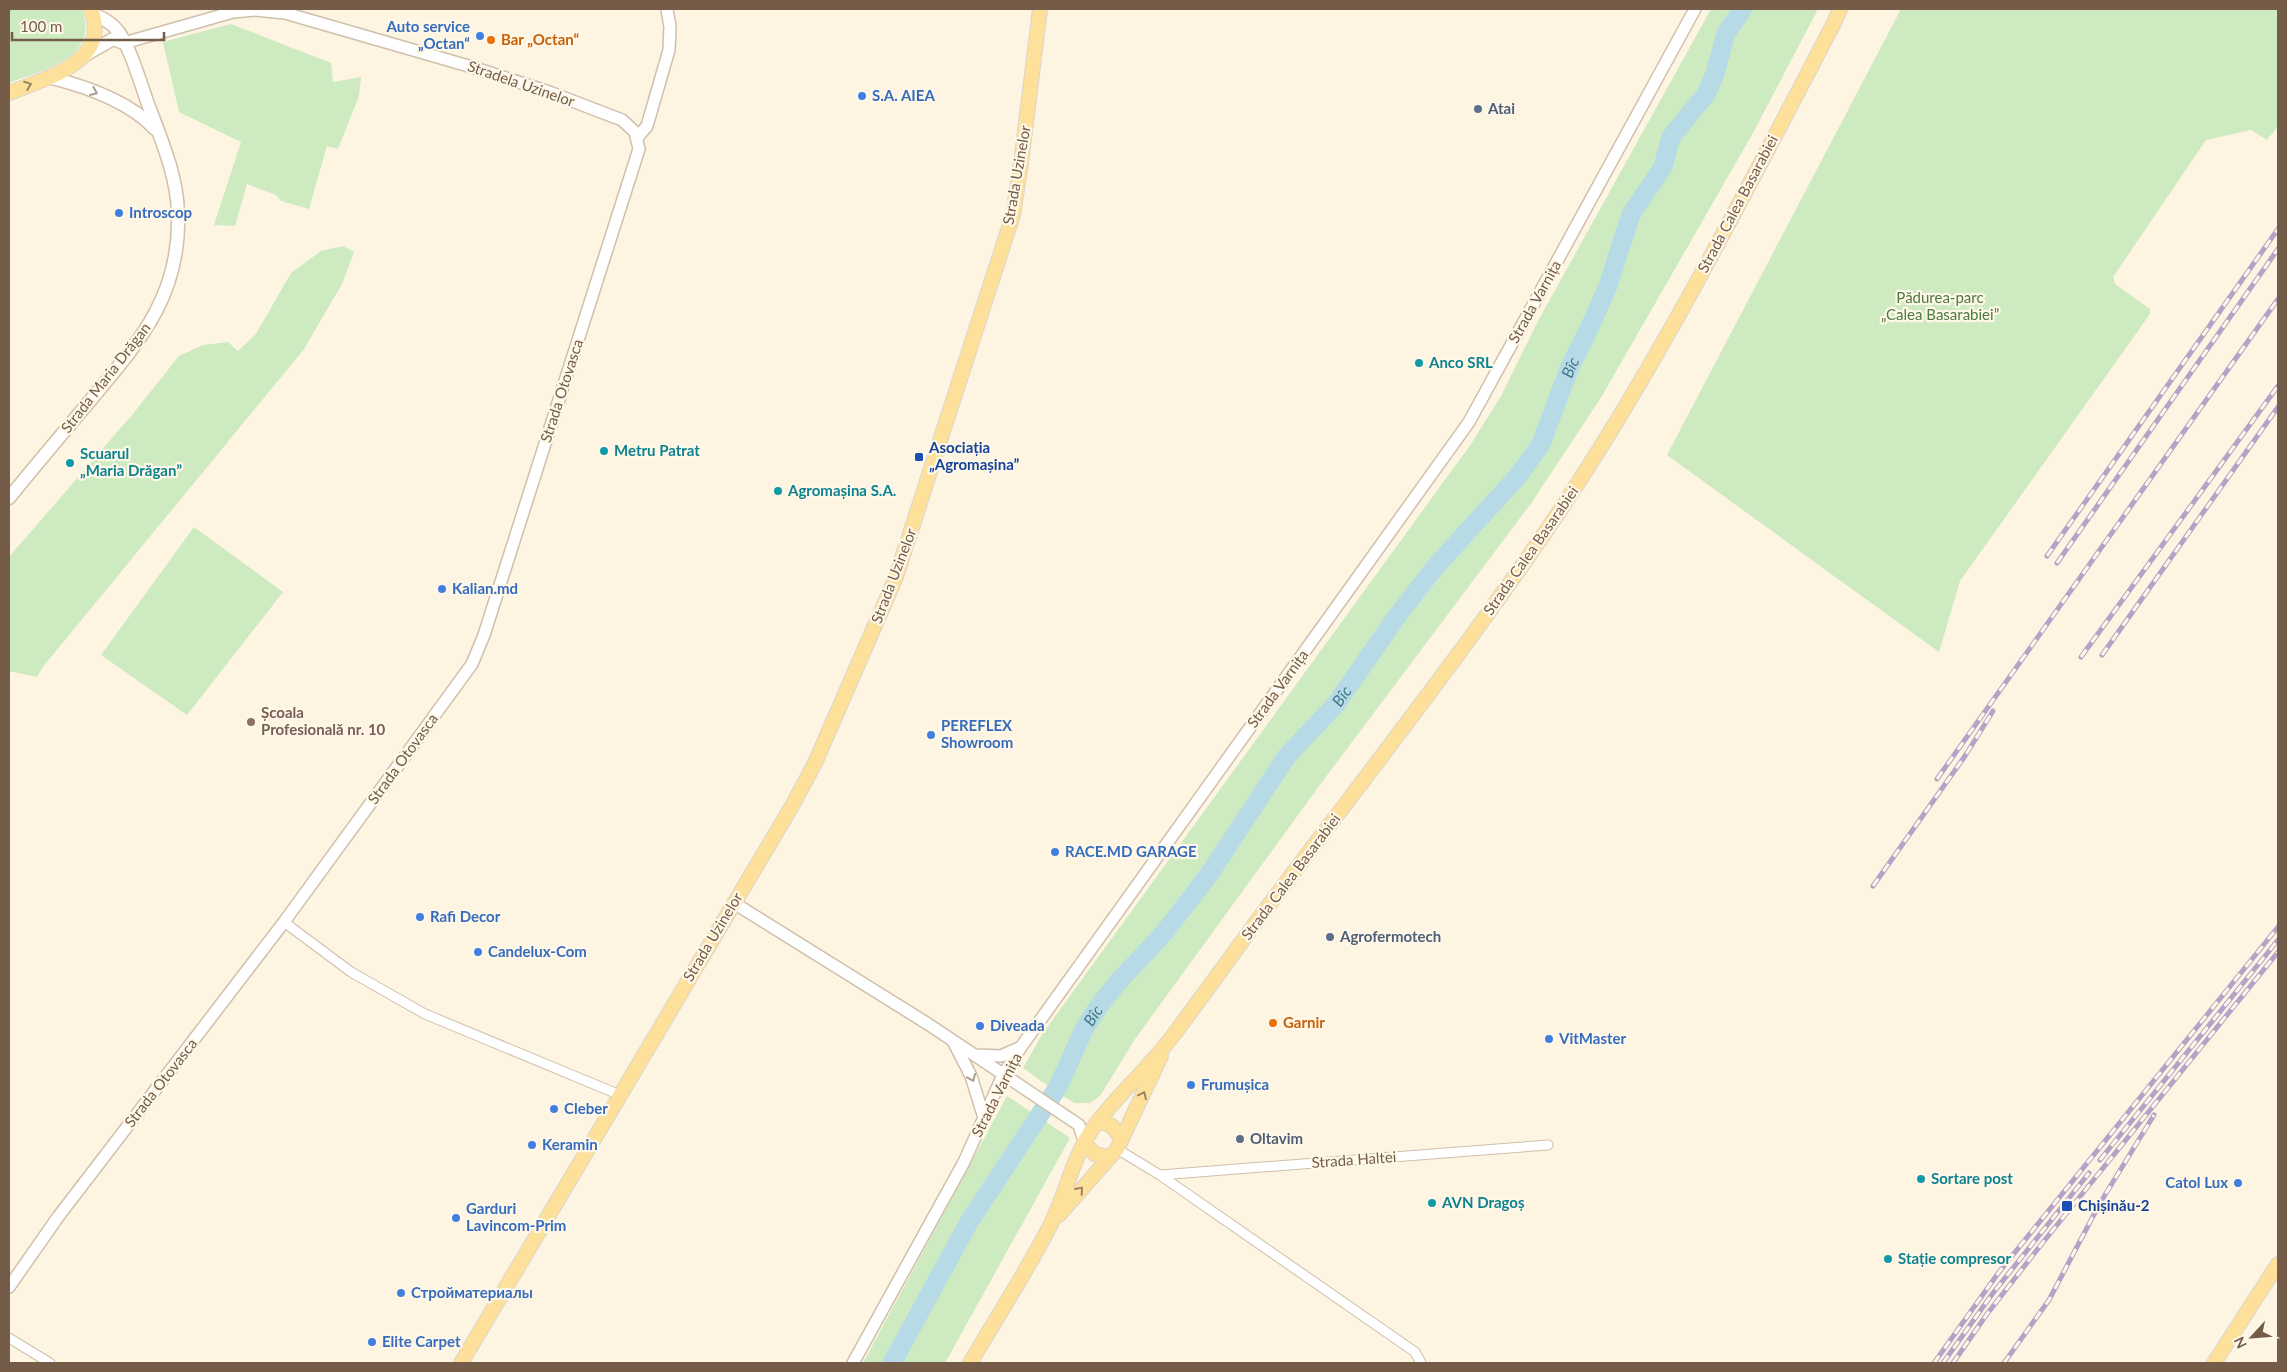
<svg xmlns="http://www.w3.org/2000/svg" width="2287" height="1372" font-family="Lato,sans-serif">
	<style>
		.green { fill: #cdeac0 }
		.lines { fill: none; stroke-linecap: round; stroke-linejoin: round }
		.river { stroke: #b6dbe6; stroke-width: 19 }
		.minor-casing { stroke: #d0bfab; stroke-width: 11 }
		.tertiary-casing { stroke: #d0bfab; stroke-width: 14 }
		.secondary-casing { stroke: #d3bfa8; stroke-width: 15 }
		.primary-casing { stroke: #dbd5cf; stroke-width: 16 }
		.minor { stroke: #fff; stroke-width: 9 }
		.tertiary { stroke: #fff; stroke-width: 11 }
		.secondary { stroke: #fff; stroke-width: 12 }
		.primary { stroke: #fde099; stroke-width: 14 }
		.rail-casing { stroke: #b8a1c6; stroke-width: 5 }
		.rail { stroke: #fff8e8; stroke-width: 3; stroke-dasharray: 9; stroke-linecap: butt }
		.oneway { stroke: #9d8460 }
		.oneway2 { stroke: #ac9d91 }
		.shop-dot { fill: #3f7fe0; stroke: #fff8e8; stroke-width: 2 }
		.food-dot { fill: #e8710a; stroke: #fff8e8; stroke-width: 2 }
		.service-dot { fill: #5c6f8a; stroke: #fff8e8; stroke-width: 2 }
		.culture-dot { fill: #0f9aa8; stroke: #fff8e8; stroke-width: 2 }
		.transit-dot { fill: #1a4fb4; stroke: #fff8e8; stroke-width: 2 }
		.education-dot { fill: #8d6e63; stroke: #fff8e8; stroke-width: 2 }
		.labels { text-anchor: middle; stroke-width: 4.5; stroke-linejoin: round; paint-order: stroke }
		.shop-label { font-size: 15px; font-weight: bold; fill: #366cbe; stroke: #fff8e8; text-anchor: start }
		.food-label { font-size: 15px; font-weight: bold; fill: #c56008; stroke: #fff8e8; text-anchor: start }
		.street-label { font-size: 15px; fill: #745c48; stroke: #fff8e8 }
		.service-label { font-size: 15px; font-weight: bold; fill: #4e5e75; stroke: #fff8e8; text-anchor: start }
		.park-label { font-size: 15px; fill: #4c7a40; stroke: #fff8e8 }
		.culture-label { font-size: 15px; font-weight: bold; fill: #0d838f; stroke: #fff8e8; text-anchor: start }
		.transit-label { font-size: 15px; font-weight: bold; fill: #164399; stroke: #fff8e8; text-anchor: start }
		.education-label { font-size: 15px; font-weight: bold; fill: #785e54; stroke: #fff8e8; text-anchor: start }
		.water-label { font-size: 16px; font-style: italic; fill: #417688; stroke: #fff8e8 }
	</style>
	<rect width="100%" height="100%" fill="#fdf4e2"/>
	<path class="green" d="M9,9H82C100,59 44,69 9,83Z
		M1711,9H1818L1754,131L1602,396L1532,502L1325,778L1135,1039L1100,1096L1090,1103H1075L1059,1094L1023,1068L1043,1033L1471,444L1501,396L1538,321Z
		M1901,9H2278V126L2267,140L2251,130L2206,140L2113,277L2115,284L2150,309V314L1960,581L1939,652L1667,455Z
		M231,24L331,63L333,82L361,77L359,96L338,149L327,146L309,209L281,201L276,195L247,184L235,226L214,225L241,142L179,112L163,42Z
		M343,246L354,252L342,284L304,349L42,668L37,677L9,671V557L132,415L179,356L203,345L228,342L238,351L256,334L291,273L321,251Z
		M194,527L283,592L187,715L101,655Z
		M1007,1096L1070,1138L945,1363H863Z"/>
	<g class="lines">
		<path class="river" id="s1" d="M892,1363L969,1222L1058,1087L1084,1029L1099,1006L1118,982L1164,933L1210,873L1287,756L1336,704L1398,615L1436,566L1518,476L1541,444L1569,369L1588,331L1608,286L1631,214L1663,167L1671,137L1706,94L1715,74L1726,33L1743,9"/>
		<g class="minor-casing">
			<path id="minor" d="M284,922L351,972L425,1014L620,1095
				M1117,1149L1160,1175L1415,1352L1421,1363
				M1160,1175L1548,1145
				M9,1338L50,1363"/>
		</g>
		<g class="tertiary-casing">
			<path id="tertiary" d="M637,138L647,126L669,50L670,27L667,9
				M734,903L928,1024L1079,1125L1085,1144
				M953,1041L971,1076L984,1118
				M975,1055L1001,1056L1019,1048
				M9,1287L58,1217L284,922L472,664L484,635L639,149L635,132L622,120L549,92L472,67L285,13L255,10L233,12L124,43
				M853,1363L964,1162L1003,1075L1021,1047L1469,422L1695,9"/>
		</g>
		<g class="secondary-casing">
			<path id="secondary" d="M85,55L113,39L124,43
				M48,77C85,86 129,101 155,129
				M9,498C35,466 62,434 89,402C139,342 181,296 178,213C177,175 161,139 148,104C140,82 131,49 118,31C111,22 102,18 93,14"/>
		</g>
		<g class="primary-casing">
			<path id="primary" d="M9,93C46,78 111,63 91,9
				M1100,1121L1112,1126L1122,1139
				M1085,1144L1095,1154L1109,1157
				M1059,1215L1117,1149L1161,1056
				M461,1363L792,806L815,763L896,577L1013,215L1021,163L1040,9
				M970,1363C997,1317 1027,1271 1051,1224C1066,1193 1073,1157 1093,1128C1117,1095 1148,1069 1172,1037C1206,992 1238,946 1272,901C1369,772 1469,645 1559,512C1663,356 1748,187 1835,21L1840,9
				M2214,1363L2278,1264"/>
		</g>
		<use href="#minor" class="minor"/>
		<use href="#tertiary" class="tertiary"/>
		<use href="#secondary" class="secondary"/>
		<use href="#primary" class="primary"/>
		<g class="rail-casing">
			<path id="rail" d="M2047,556L2278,229
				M2057,563L2278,249
				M2102,655L2278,407
				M2081,657L2278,386
				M1937,779L2278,299
				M1873,886L1965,756L1993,711
				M2100,1160L2278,940
				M1934,1363L1999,1272L2278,927
				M1943,1363L1993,1293L2089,1173
				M1953,1363L1987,1314L2044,1241L2278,952
				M2004,1363L2049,1300L2100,1203L2154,1115"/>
		</g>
		<use href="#rail" class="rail"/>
	</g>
	<defs><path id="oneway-chevron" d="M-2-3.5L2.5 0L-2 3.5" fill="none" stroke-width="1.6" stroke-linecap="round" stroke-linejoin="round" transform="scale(1.25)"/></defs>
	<g class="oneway">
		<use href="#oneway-chevron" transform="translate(28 85) rotate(-21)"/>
		<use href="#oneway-chevron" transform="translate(1143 1095) rotate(-65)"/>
		<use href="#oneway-chevron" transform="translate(1080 1190) rotate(-49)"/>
	</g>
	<g class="oneway2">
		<use href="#oneway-chevron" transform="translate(94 92) rotate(23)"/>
		<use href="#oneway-chevron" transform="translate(972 1078) rotate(67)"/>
	</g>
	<g class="shop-dot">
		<circle cx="480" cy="36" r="5"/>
		<circle cx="862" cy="96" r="5"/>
		<circle cx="119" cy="213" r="5"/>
		<circle cx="442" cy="589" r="5"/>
		<circle cx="931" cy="735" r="5"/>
		<circle cx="1055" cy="852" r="5"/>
		<circle cx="420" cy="917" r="5"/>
		<circle cx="478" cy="952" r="5"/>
		<circle cx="980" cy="1026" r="5"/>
		<circle cx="1549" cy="1039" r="5"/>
		<circle cx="1191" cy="1085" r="5"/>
		<circle cx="554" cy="1109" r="5"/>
		<circle cx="532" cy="1145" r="5"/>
		<circle cx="2238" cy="1183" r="5"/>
		<circle cx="456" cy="1218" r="5"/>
		<circle cx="401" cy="1293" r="5"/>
		<circle cx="372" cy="1342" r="5"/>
	</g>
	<g class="food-dot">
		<circle cx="491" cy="40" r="5"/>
		<circle cx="1273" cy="1023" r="5"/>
	</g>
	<g class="service-dot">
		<circle cx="1478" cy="109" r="5"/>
		<circle cx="1330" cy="937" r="5"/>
		<circle cx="1240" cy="1139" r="5"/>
	</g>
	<g class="culture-dot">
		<circle cx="1419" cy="363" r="5"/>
		<circle cx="604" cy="451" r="5"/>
		<circle cx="70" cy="463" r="5"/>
		<circle cx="778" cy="491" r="5"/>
		<circle cx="1921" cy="1179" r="5"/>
		<circle cx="1432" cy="1203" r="5"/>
		<circle cx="1888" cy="1259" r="5"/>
	</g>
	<g class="transit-dot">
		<rect x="914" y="452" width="10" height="10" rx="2.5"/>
		<rect x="2061" y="1200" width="12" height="12" rx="2.5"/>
	</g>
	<circle class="education-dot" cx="251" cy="722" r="5"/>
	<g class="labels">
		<g class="shop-label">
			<text x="470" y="32" text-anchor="end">Auto service<tspan x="470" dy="17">„Octan“</tspan></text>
			<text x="872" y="101">S.A. AIEA</text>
			<text x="129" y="218">Introscop</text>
			<text x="452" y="594">Kalian.md</text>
			<text x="941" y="731">PEREFLEX<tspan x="941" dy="17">Showroom</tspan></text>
			<text x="1065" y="857">RACE.MD GARAGE</text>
			<text x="430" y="922">Rafi Decor</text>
			<text x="488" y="957">Candelux-Com</text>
			<text x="990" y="1031">Diveada</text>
			<text x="1559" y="1044">VitMaster</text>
			<text x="1201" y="1090">Frumușica</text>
			<text x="564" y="1114">Cleber</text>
			<text x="542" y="1150">Keramin</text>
			<text x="2228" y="1188" text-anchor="end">Catol Lux</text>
			<text x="466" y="1214">Garduri<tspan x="466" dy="17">Lavincom-Prim</tspan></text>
			<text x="411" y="1298">Стройматериалы</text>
			<text x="382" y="1347">Elite Carpet</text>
		</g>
		<g class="food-label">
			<text x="501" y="45">Bar „Octan“</text>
			<text x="1283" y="1028">Garnir</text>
		</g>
		<g class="street-label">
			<text transform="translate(521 84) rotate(19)" y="5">Stradela Uzinelor</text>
			<text transform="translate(1017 175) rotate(-80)" y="5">Strada Uzinelor</text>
			<text transform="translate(1738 204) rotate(-62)" y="5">Strada Calea Basarabiei</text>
			<text transform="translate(1535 302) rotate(-61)" y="5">Strada Varnița</text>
			<text transform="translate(106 378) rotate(-52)" y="5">Strada Maria Drăgan</text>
			<text transform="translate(562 391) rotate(-72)" y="5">Strada Otovasca</text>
			<text transform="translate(1531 551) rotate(-55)" y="5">Strada Calea Basarabiei</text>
			<text transform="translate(894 576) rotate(-69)" y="5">Strada Uzinelor</text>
			<text transform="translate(1278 689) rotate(-54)" y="5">Strada Varnița</text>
			<text transform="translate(403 759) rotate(-54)" y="5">Strada Otovasca</text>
			<text transform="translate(1291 877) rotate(-53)" y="5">Strada Calea Basarabiei</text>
			<text transform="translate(713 937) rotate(-59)" y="5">Strada Uzinelor</text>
			<text transform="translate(161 1083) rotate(-52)" y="5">Strada Otovasca</text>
			<text transform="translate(997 1095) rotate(-63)" y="5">Strada Varnița</text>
			<text transform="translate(1354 1160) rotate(-4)" y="5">Strada Haltei</text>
		</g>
		<g class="service-label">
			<text x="1488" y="114">Atai</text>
			<text x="1340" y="942">Agrofermotech</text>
			<text x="1250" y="1144">Oltavim</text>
		</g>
		<g class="park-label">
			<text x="1940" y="303">Pădurea-parc<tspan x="1940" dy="17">„Calea Basarabiei”</tspan></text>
		</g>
		<g class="culture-label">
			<text x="1429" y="368">Anco SRL</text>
			<text x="614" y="456">Metru Patrat</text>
			<text x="80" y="459">Scuarul<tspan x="80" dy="17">„Maria Drăgan”</tspan></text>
			<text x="788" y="496">Agromașina S.A.</text>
			<text x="1931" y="1184">Sortare post</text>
			<text x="1442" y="1208">AVN Dragoș</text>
			<text x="1898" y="1264">Stație compresor</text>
		</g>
		<g class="transit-label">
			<text x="929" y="453">Asociația<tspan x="929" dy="17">„Agromașina”</tspan></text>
			<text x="2078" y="1211">Chișinău-2</text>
		</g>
		<g class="education-label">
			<text x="261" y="718">Școala<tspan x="261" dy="17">Profesională nr. 10</tspan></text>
		</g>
		<g class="water-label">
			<text dy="6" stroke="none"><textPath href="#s1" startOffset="1212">Bîc</textPath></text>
			<text dy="6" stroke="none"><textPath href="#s1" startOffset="808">Bîc</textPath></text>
			<text dy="6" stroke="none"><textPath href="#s1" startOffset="402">Bîc</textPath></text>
		</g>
	</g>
	<rect width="2287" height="1372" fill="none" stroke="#745c48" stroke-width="20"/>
	<g transform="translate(2252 1337) rotate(244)" stroke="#fff8e8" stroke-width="4" paint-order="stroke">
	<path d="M0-4L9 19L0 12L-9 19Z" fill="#745c48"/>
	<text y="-8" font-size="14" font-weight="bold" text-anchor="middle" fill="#745c48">N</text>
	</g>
	<path d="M12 32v8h152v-8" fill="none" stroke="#745c48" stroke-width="2.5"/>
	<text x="20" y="32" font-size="15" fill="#745c48" stroke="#fff8e8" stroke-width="4" paint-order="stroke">100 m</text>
</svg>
